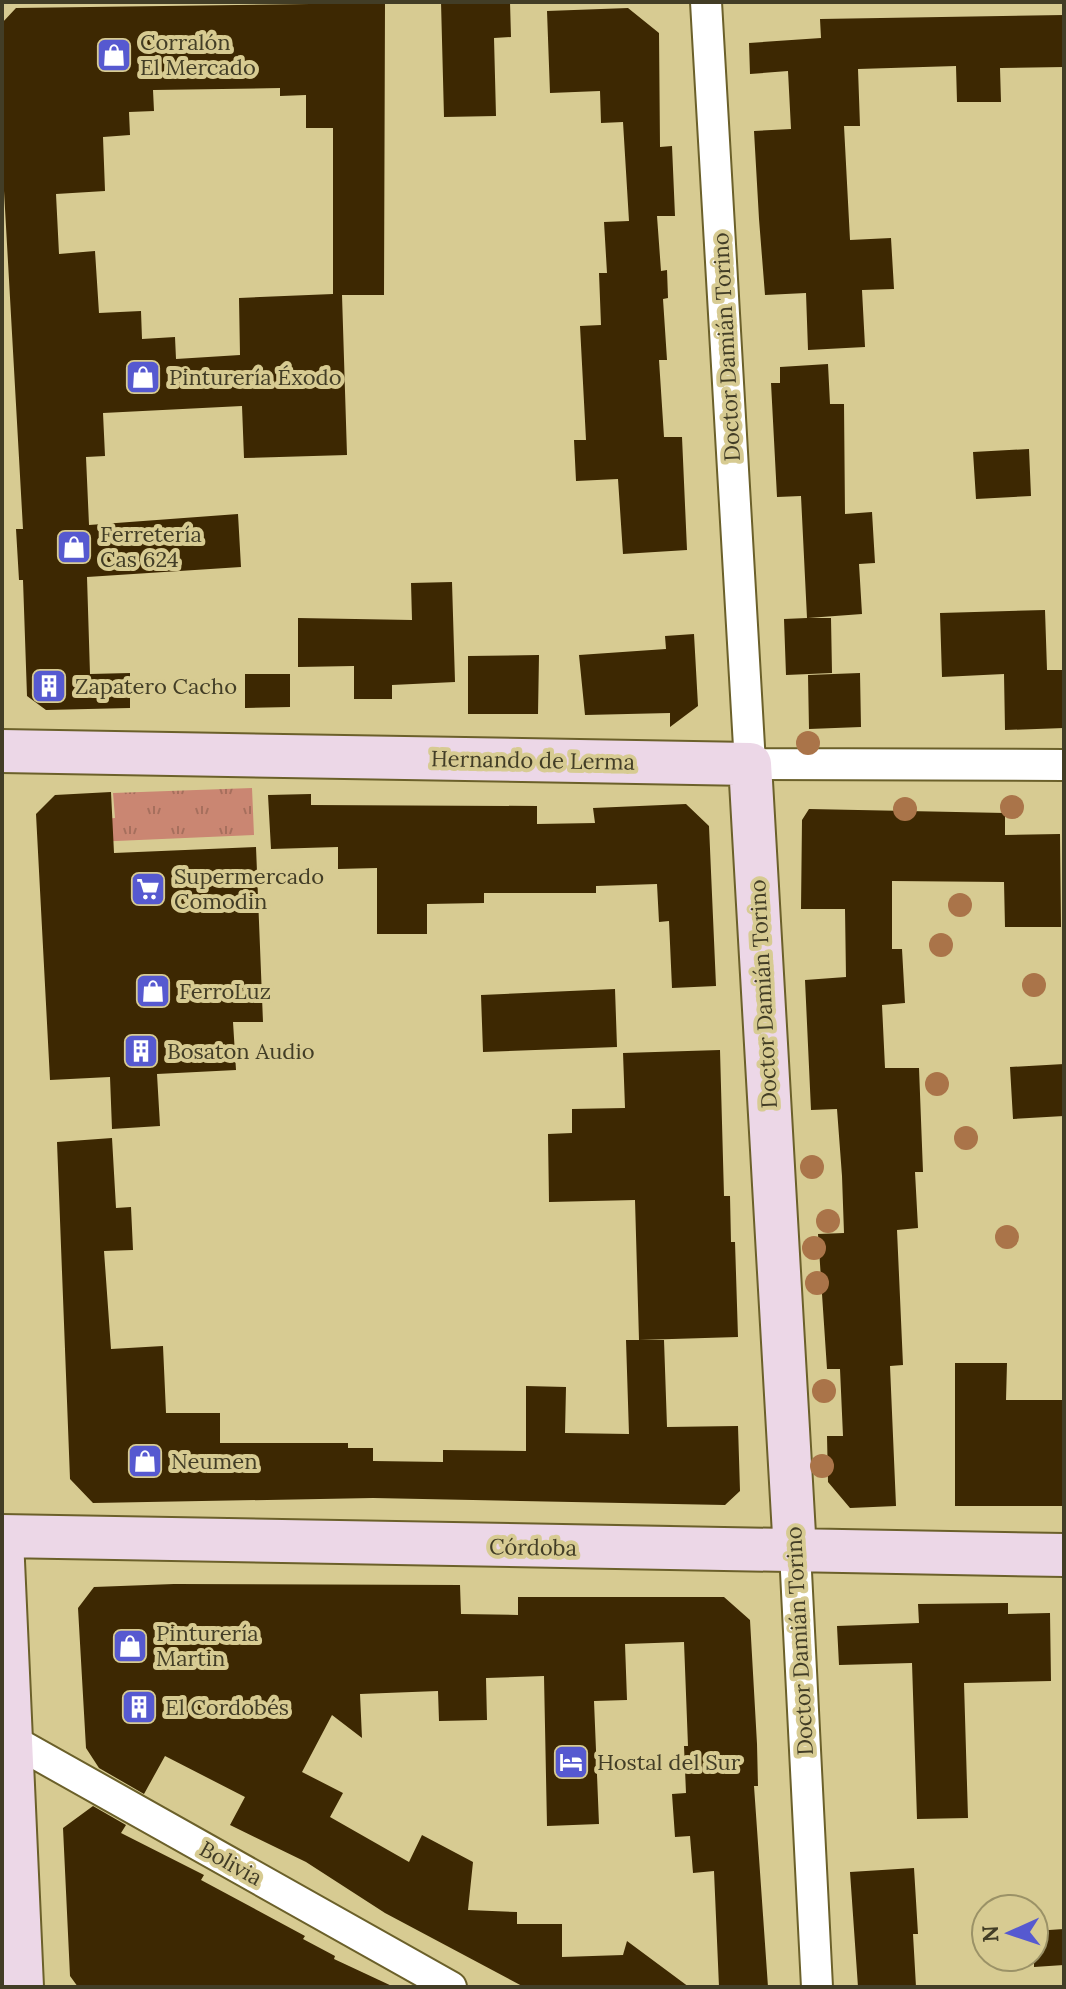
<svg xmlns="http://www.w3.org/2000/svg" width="1066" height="1989" font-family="Lora,serif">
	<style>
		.grass { fill: url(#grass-tufts) }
		.building { fill: #3d2802; fill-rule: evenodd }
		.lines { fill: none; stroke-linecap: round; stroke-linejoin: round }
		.minor-casing { stroke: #6b602a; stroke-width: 34 }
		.secondary-casing { stroke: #6b602a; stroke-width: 46 }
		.minor { stroke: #fff; stroke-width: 30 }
		.secondary { stroke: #ecd7e7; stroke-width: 42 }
		.tree { fill: #aa7449 }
		.labels { text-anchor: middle; stroke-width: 8; stroke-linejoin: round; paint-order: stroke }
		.poi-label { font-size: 22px; fill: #423d26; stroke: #d7cb92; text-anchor: start }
		.street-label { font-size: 22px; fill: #423d26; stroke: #d7cb92 }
	</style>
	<defs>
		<pattern id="grass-tufts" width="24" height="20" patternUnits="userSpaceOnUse" patternTransform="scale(2)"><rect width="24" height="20" fill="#ca8672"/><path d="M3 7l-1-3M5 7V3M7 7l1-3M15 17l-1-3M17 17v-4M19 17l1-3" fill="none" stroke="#a66f5d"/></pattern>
	</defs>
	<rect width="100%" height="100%" fill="#d7cb92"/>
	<path class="grass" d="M252,788L254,835L93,842L91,820L115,818L113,793Z"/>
	<path class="building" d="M441,2H510L511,37L494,38L496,116L444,117Z
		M385,3L384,295H342L347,455L244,458L242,406L103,413L105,456L86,457L89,525L238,514L241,567L87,577L90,674L130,673V708L46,710L27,696L23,580H19L16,529H23L3,173L2,23L16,8ZM280,88V96L306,95V128H333V294L239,298L240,355L176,359L175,337L142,339L141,311L99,313L95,251L59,254L56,194L105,191L103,137L130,135L129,112L154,111L153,90Z
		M628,8L659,33L660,147L672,146L675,216H657L661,271L667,270L668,298L663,299L667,360H659L664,437H682L687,550L623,554L618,479L576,481L574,440H586L580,326L601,325L599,273H607L604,222L629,221L623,122L601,123L600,91L550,93L547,11Z
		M1064,15V67L1000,68L1001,102H957L956,66L858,69L860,126H844L850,240L891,238L894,289L862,290L865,347L808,350L806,293L765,295L759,219L754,131L791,129L788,71L750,74L749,43L821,38L820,19Z
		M828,364L830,404H844L845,514L872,512L875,563L859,564L862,614L808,618H831L832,673L786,675L784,619L807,618L801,496L777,497L771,383H780V367Z
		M1029,449L1031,496L976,499L973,452Z
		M452,582L455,682L392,685V699H354V666L298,667V618L412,620L411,583Z
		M1045,610L1047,670H1064V728L1005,730L1004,674L942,677L940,613Z
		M694,634L698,706L670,727V713L585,715L579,655L666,649L665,636Z
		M539,655L538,714H468V656Z
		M860,673L861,727L809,729L808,675Z
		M245,674H290V707L245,708Z
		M111,792L114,853L256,847L263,1022H233L236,1070L157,1074L160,1126L112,1129L110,1077L50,1080L36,814L55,795Z
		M311,794V805L537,806V824L595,823L593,808L686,804L709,826L716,986L672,988L669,921L659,922L657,884L596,886V893H484V903L427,904V934H377V868L338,869V847L271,849L268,795Z
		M809,809L1005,813V835L1060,834L1061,927H1005L1004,882L892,881V949H902L905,1003L882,1005L885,1068H919L923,1172H915L918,1228L897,1230L903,1365L890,1366L896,1506L850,1508L828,1482L827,1436H843L840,1369H827L818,1234L844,1233L842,1176L837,1109L811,1110L805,980L846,977L845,909H801L802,820Z
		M615,989L617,1047L483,1052L481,995Z
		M720,1050L724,1196H730L731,1242H735L738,1337L639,1340L635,1200L549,1202L548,1134L572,1133V1109L625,1108L623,1053Z
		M1064,1064V1116L1013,1119L1010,1067Z
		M112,1138L116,1208L131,1207L133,1250L104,1251L111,1349L163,1346L166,1413H220V1443H348V1448H373V1461L443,1462V1450L526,1451V1386L566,1387L565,1433L629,1434L626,1340H664L667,1427L738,1426L740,1491L725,1505L373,1498L93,1503L70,1479L57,1142Z
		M955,1363H1007L1006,1400H1063V1506H955Z
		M174,1584L460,1585L461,1614L518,1615V1597H724L750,1620L757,1744L758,1786H754L768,1987H719L714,1871L693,1873L690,1836L675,1837L672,1794L686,1793L684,1746H688L684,1642L625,1644L627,1700L594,1701L599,1824L547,1826L544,1676L486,1678L487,1720L439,1721L438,1691L360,1694L362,1738L332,1715L302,1772L343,1793L330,1817L409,1862L422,1835L473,1862L468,1910L517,1912V1924H562V1957L623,1955L627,1941L689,1987H524L385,1913L306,1862L230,1825L245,1797L165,1756L144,1794L99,1768L86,1748L78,1608L94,1587Z
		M1008,1603V1614L1050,1613L1051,1681L964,1683L968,1818L917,1819L912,1663L839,1665L837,1626L919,1623L918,1604Z
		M93,1806L126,1825L121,1833L204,1875L201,1880L305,1936L303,1939L335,1956L334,1959L394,1987H78L70,1976L63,1828Z
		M914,1868L918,1934H913L916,1987H858L850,1872Z
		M1064,1929V1965L1034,1967V1931Z"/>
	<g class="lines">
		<g class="minor-casing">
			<path id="minor" d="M706,2L750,764L1064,765
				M795,1552L817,1987
				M10,1739L451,1987"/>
		</g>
		<g class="secondary-casing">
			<path id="secondary" d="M2,751L750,764L795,1552
				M2,1536L1064,1555
				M2,1539L22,1987"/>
		</g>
		<use href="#minor" class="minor"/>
		<use href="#secondary" class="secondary"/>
	</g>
	<g class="tree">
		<circle cx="808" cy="743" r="12"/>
		<circle cx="1012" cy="807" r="12"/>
		<circle cx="905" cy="809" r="12"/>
		<circle cx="960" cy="905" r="12"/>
		<circle cx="941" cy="945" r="12"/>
		<circle cx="1034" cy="985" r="12"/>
		<circle cx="937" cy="1084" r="12"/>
		<circle cx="966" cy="1138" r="12"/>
		<circle cx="812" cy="1167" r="12"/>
		<circle cx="828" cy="1221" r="12"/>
		<circle cx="1007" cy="1237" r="12"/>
		<circle cx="814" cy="1248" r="12"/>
		<circle cx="817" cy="1283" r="12"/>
		<circle cx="824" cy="1391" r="12"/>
		<circle cx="822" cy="1466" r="12"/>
	</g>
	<defs>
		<g id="shop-square" transform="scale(1.8)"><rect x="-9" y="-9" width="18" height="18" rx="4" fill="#5659d0" stroke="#d7cb92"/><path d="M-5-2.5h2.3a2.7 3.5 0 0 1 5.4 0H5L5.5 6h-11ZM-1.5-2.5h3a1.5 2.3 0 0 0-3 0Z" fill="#fff"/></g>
		<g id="building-square" transform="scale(1.8)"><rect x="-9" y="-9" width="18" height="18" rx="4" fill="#5659d0" stroke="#d7cb92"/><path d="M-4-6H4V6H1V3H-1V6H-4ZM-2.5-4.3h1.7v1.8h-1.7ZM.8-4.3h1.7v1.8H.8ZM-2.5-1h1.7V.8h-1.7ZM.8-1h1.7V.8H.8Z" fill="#fff"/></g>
		<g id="supermarket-square" transform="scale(1.8)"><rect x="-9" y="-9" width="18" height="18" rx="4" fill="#5659d0" stroke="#d7cb92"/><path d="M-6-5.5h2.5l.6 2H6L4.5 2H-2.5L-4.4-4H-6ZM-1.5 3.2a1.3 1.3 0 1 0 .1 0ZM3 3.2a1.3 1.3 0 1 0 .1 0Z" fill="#fff"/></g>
		<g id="hotel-square" transform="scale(1.8)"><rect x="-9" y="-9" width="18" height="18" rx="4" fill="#5659d0" stroke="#d7cb92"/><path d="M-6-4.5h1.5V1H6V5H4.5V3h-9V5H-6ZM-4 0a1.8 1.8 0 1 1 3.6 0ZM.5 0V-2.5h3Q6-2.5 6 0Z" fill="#fff"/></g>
	</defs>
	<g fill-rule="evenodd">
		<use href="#shop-square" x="114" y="55"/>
		<use href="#shop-square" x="143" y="377"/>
		<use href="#shop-square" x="74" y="547"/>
		<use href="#building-square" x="49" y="686"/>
		<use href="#supermarket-square" x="148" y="889"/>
		<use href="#shop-square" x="153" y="991"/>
		<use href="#building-square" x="141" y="1051"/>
		<use href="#shop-square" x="145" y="1461"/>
		<use href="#shop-square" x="130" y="1646"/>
		<use href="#building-square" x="139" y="1707"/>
		<use href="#hotel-square" x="571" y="1762"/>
	</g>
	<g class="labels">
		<g class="poi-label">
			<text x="140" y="50">Corralón<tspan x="140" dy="25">El Mercado</tspan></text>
			<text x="169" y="385">Pinturería Éxodo</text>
			<text x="100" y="542">Ferretería<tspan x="100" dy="25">Cas 624</tspan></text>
			<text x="75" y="694">Zapatero Cacho</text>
			<text x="174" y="884">Supermercado<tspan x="174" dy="25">Comodin</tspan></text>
			<text x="179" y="999">FerroLuz</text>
			<text x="167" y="1059">Bosaton Audio</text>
			<text x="171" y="1469">Neumen</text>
			<text x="156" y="1641">Pinturería<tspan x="156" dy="25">Martin</tspan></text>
			<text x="165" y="1715">El Cordobés</text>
			<text x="597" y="1770">Hostal del Sur</text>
		</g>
		<g class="street-label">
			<text transform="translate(726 347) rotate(-93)" y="8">Doctor Damián Torino</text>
			<text transform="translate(533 760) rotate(1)" y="8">Hernando de Lerma</text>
			<text transform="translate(763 994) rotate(-93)" y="8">Doctor Damián Torino</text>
			<text transform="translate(533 1547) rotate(1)" y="8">Córdoba</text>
			<text transform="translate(799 1641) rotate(-93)" y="8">Doctor Damián Torino</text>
			<text transform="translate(231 1863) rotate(29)" y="8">Bolivia</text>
		</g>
	</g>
	<rect width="1066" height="1989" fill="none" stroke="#423d26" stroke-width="8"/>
	<g transform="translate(1010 1933) rotate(267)"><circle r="38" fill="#d7cb92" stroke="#9b9267" stroke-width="2"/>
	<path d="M0-6L14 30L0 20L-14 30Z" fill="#5659d0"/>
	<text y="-12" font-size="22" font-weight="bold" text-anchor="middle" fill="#423d26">N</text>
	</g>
</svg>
